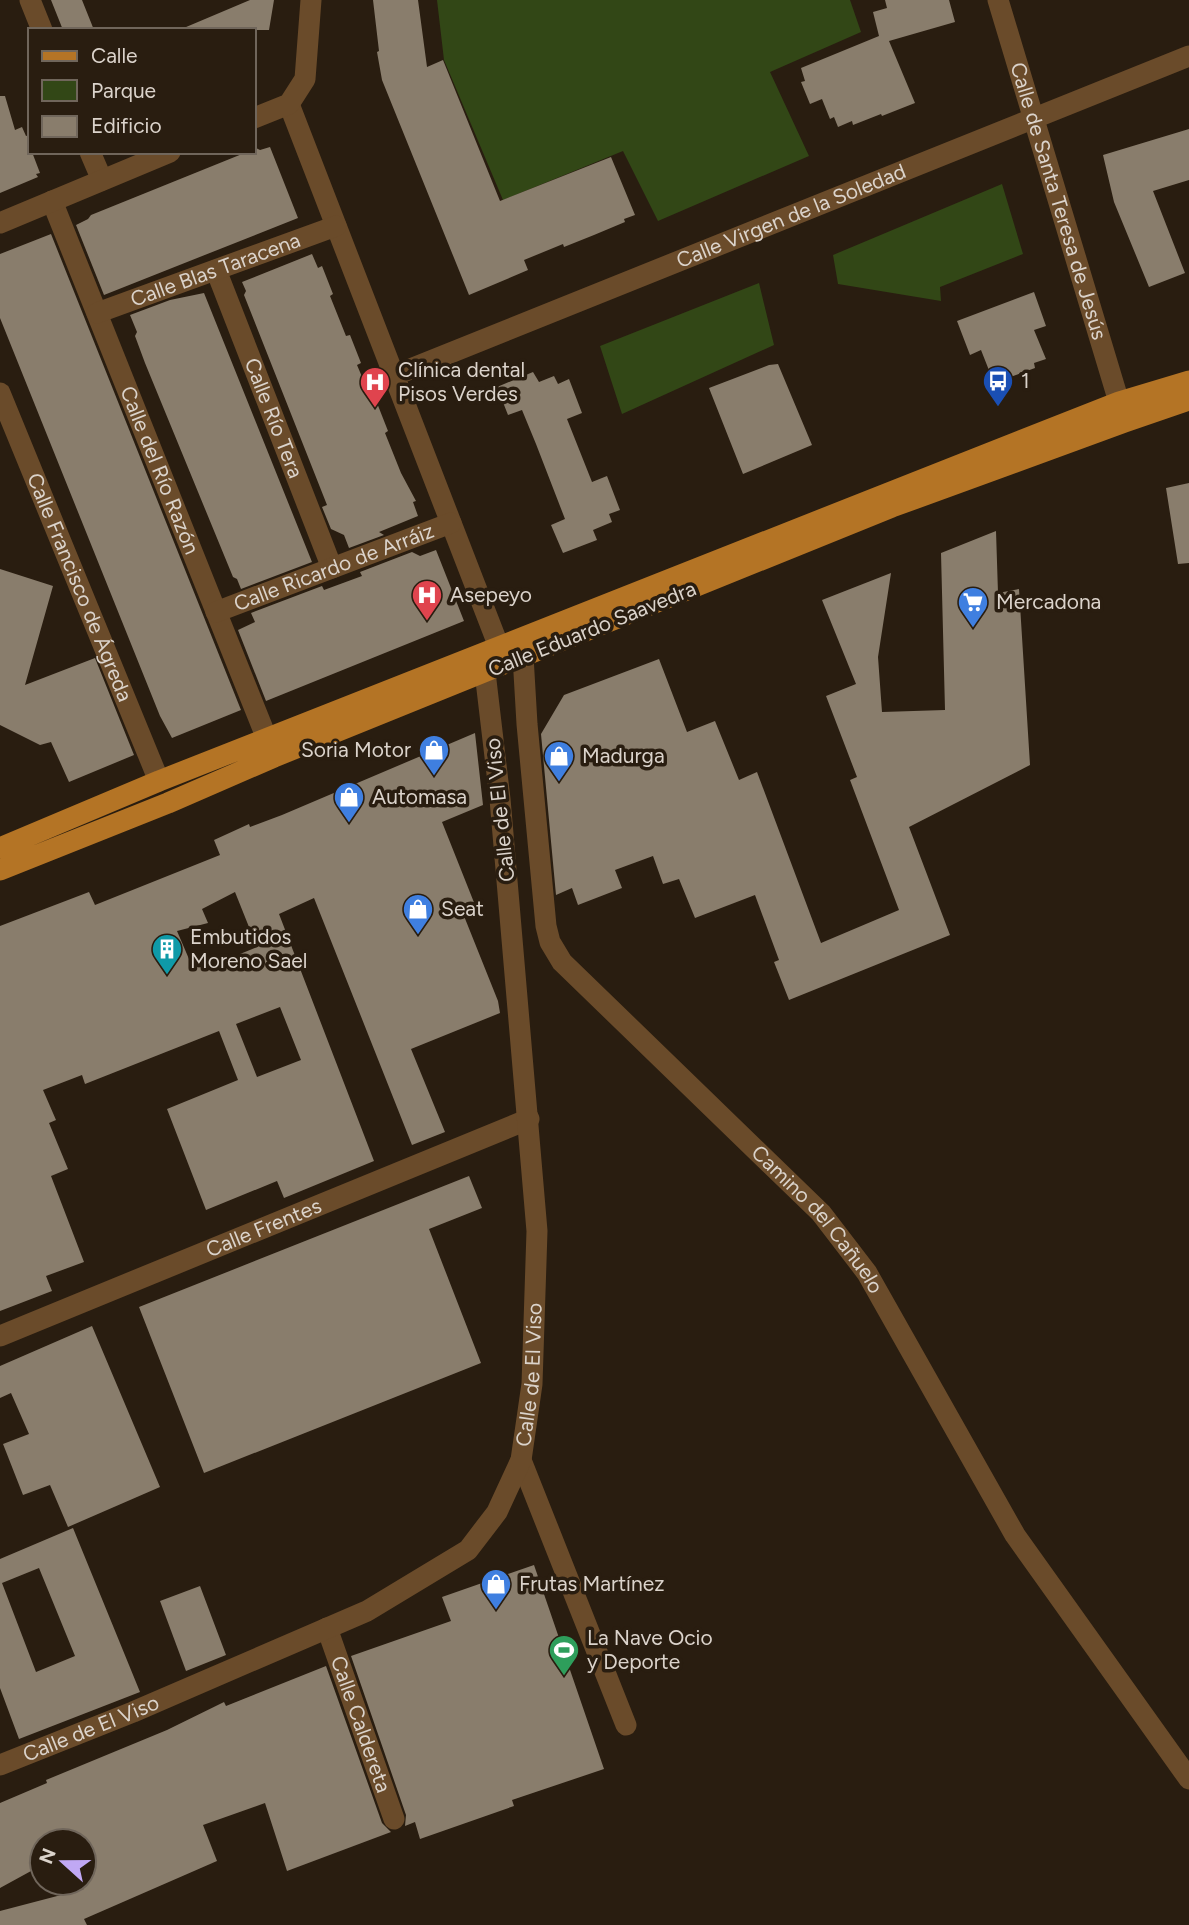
<svg xmlns="http://www.w3.org/2000/svg" width="1189" height="1925" font-family="Figtree,sans-serif">
	<style>
		.green { fill: #324716 }
		.building { fill: #897d6c; fill-rule: evenodd }
		.lines { fill: none; stroke-linecap: round; stroke-linejoin: round }
		.minor { stroke: #6a4b2a; stroke-width: 21 }
		.major { stroke: #b47425; stroke-width: 21 }
		.labels { text-anchor: middle; stroke-width: 7; stroke-linejoin: round; paint-order: stroke }
		.street-label { font-size: 21px; fill: #dbd3cb; stroke: #291d10 }
		.poi-label { font-size: 21px; fill: #dbd3cb; stroke: #291d10; text-anchor: start }
	</style>
	<rect width="100%" height="100%" fill="#291d10"/>
	<path class="green" d="M437,0H850L861,32L770,72L809,156L658,221L623,151L503,200L444,60Z
		M1002,184L1023,254L940,287L941,301L838,284L833,255Z
		M759,283L774,345L622,414L600,346Z"/>
	<path class="building" d="M51,0H82L94,30H63Z
		M250,0H274L269,30H179Z
		M373,0H418L427,67L443,60L500,201L611,157L635,215L624,219L625,222L594,235L564,247L563,244L524,260L528,270L469,295L382,80L377,52L379,51Z
		M885,0H949L955,22L889,41L915,103L882,116L881,114L853,125L852,121L838,127L834,117L830,119L822,99L810,104L801,82L805,81L801,68L879,36L873,12L887,8Z
		M0,96H5L15,130L22,127L26,136L30,135V152H32L40,173L36,174L38,177L0,193Z
		M1189,129V180L1153,191L1185,273L1149,287L1114,202L1103,155Z
		M270,147L298,218L104,295L76,225L88,219L91,215L247,152H254L256,148L260,150Z
		M51,234L241,710L172,738L160,716L0,318V254Z
		M312,254L318,268L322,266L333,294L330,296L346,336L350,335L361,363L357,365L374,405L377,403L388,431L385,433L401,473L416,501L413,502L418,516L379,532L384,535L349,548L344,535L331,529L322,507L327,505L244,295L246,291L242,282Z
		M1034,292L1046,326L1034,330L1046,359L1034,363L1035,368L994,383L981,350L970,355L957,321Z
		M204,293L312,562L241,589L237,579L233,577L145,363L135,336L137,332L130,315L170,300Z
		M778,364L812,445L743,474L709,388L769,365Z
		M533,372L539,382L554,376L558,384L569,379L582,413L567,419L592,482L607,476L620,510L609,514L612,522L593,530L597,540L563,553L551,525L565,519L536,444L522,410L508,415L497,387Z
		M1189,483V563L1178,564L1166,488Z
		M996,531L998,593L1019,589L1030,765L909,827L950,935L789,1000L774,962L779,960L755,895L695,918L679,879L663,884L653,856L615,870L622,888L578,905L572,888L556,895L541,734L564,695L659,659L687,732L715,721L739,780L757,772L821,943L899,910L850,780L857,777L826,696L856,684L822,600L891,573L878,657L882,712L945,710L941,553Z
		M436,550L464,621L266,701L238,630L255,622L251,613L322,586L324,590L362,576L360,572L412,552L420,556Z
		M0,569L53,586L25,685L95,658L134,755L69,782L51,742L40,745L0,725Z
		M475,733L483,805L442,822L475,905L462,911L498,1001L500,1013L411,1049L445,1132L412,1145L314,898L279,914L374,1161L284,1198L277,1181L206,1210L167,1109L238,1080L219,1031L85,1084L82,1075L43,1090L56,1120L49,1123L68,1169L51,1176L84,1262L46,1276L52,1291L0,1311V926L89,892L95,905L220,855L214,840L249,824L250,827L282,815ZM235,892L257,947L208,967L192,966L177,931L208,923L202,909ZM280,1007L301,1060L257,1077L236,1024Z
		M469,1176L482,1208L429,1229L481,1363L204,1473L139,1307Z
		M92,1326L160,1487L68,1527L50,1485L23,1495L3,1444L29,1434L11,1393L0,1398V1366Z
		M73,1528L140,1692L19,1739L0,1688V1559ZM39,1568L75,1656L36,1672L2,1583Z
		M534,1565L604,1769L512,1800L514,1806L420,1839L415,1822L405,1826L406,1815L351,1656L451,1621L442,1597Z
		M200,1586L226,1655L186,1671L160,1601Z
		M326,1666L382,1823L391,1832L287,1871L265,1803L203,1825L217,1861L84,1919L87,1925H0V1911L84,1889V1841H42V1865L0,1888V1803L47,1783L46,1780L167,1730L224,1702L226,1706Z"/>
	<g class="lines">
		<g class="minor">
			<path d="M30,0L42,30"/>
			<path id="s1" d="M998,0L1119,402"/>
			<path d="M289,104L499,647"/>
			<path d="M254,118L289,104L305,79L311,0"/>
			<path d="M90,152L102,180"/>
			<path id="s2" d="M52,201L267,739"/>
			<path d="M0,223L170,152"/>
			<path id="s3" d="M216,270L332,568"/>
			<path id="s4" d="M97,313L336,226"/>
			<path id="s5" d="M393,376L1189,56"/>
			<path id="s6" d="M0,393L159,781"/>
			<path id="s7" d="M216,612L451,523"/>
			<path id="s8" d="M523,656L527,724L546,926L550,942L562,962L821,1213L867,1273L1015,1535L1189,1779"/>
			<path id="s9" d="M0,1336L529,1119"/>
			<path d="M521,1460L626,1725"/>
			<path id="s10" d="M327,1628L394,1819"/>
			<path id="s11" d="M0,1765L133,1712L367,1611L468,1550L497,1512L521,1460L532,1384L537,1231L500,799L485,672"/>
		</g>
		<path class="major" d="M0,848L159,781L1119,402L1189,381
			M0,870L168,803L274,757L892,507L1125,422L1189,400"/>
	</g>
	<defs>
		<g id="bus-pin" transform="scale(1.575)"><path d="M0 17L-7.5 6A9.5 9.5 0 1 1 7.5 6Z" fill="#1a4fb4" stroke="#291d10"/><path d="M-5-6H5V4H4V6H2V4H-2V6H-4V4H-5ZM-3.5-4V0h7V-4ZM-3.5 1.2v1.5H-2V1.2ZM2 1.2v1.5H3.5V1.2Z" fill="#fff"/></g>
		<g id="hospital-pin" transform="scale(1.575)"><path d="M0 17L-7.5 6A9.5 9.5 0 1 1 7.5 6Z" fill="#e0444e" stroke="#291d10"/><path d="M-5-5h3v3.5h4V-5h3V5h-3V1.5h-4V5h-3Z" fill="#fff"/></g>
		<g id="supermarket-pin" transform="scale(1.575)"><path d="M0 17L-7.5 6A9.5 9.5 0 1 1 7.5 6Z" fill="#3f7fe0" stroke="#291d10"/><path d="M-6-5.5h2.5l.6 2H6L4.5 2H-2.5L-4.4-4H-6ZM-1.5 3.2a1.3 1.3 0 1 0 .1 0ZM3 3.2a1.3 1.3 0 1 0 .1 0Z" fill="#fff"/></g>
		<g id="shop-pin" transform="scale(1.575)"><path d="M0 17L-7.5 6A9.5 9.5 0 1 1 7.5 6Z" fill="#3f7fe0" stroke="#291d10"/><path d="M-5-2.5h2.3a2.7 3.5 0 0 1 5.4 0H5L5.5 6h-11ZM-1.5-2.5h3a1.5 2.3 0 0 0-3 0Z" fill="#fff"/></g>
		<g id="building-pin" transform="scale(1.575)"><path d="M0 17L-7.5 6A9.5 9.5 0 1 1 7.5 6Z" fill="#0f9aa8" stroke="#291d10"/><path d="M-4-6H4V6H1V3H-1V6H-4ZM-2.5-4.3h1.7v1.8h-1.7ZM.8-4.3h1.7v1.8H.8ZM-2.5-1h1.7V.8h-1.7ZM.8-1h1.7V.8H.8Z" fill="#fff"/></g>
		<g id="stadium-pin" transform="scale(1.575)"><path d="M0 17L-7.5 6A9.5 9.5 0 1 1 7.5 6Z" fill="#2e9e5b" stroke="#291d10"/><path d="M0-5a6.5 5 0 1 0 0 10a6.5 5 0 1 0 0-10ZM-3.5-1.8h7v3.6h-7Z" fill="#fff"/></g>
	</defs>
	<g fill-rule="evenodd">
		<use href="#bus-pin" x="998" y="381"/>
		<use href="#hospital-pin" x="375" y="382"/>
		<use href="#hospital-pin" x="427" y="595"/>
		<use href="#supermarket-pin" x="973" y="602"/>
		<use href="#shop-pin" x="434" y="750"/>
		<use href="#shop-pin" x="559" y="756"/>
		<use href="#shop-pin" x="349" y="797"/>
		<use href="#shop-pin" x="418" y="909"/>
		<use href="#building-pin" x="167" y="949"/>
		<use href="#shop-pin" x="496" y="1584"/>
		<use href="#stadium-pin" x="564" y="1650"/>
	</g>
	<g class="labels">
		<g class="street-label">
			<text dy="7" stroke="none"><textPath href="#s1" startOffset="210">Calle de Santa Teresa de Jesús</textPath></text>
			<text dy="7" stroke="none"><textPath href="#s5" startOffset="429">Calle Virgen de la Soledad</textPath></text>
			<text dy="7" stroke="none"><textPath href="#s4" startOffset="126">Calle Blas Taracena</textPath></text>
			<text dy="7" stroke="none"><textPath href="#s3" startOffset="159">Calle Río Tera</textPath></text>
			<text dy="7" stroke="none"><textPath href="#s2" startOffset="290">Calle del Río Razón</textPath></text>
			<text dy="7" stroke="none"><textPath href="#s7" startOffset="126">Calle Ricardo de Arráiz</textPath></text>
			<text dy="7" stroke="none"><textPath href="#s6" startOffset="210">Calle Francisco de Ágreda</textPath></text>
			<text transform="translate(592 629) rotate(-22)" y="7">Calle Eduardo Saavedra</text>
			<text transform="translate(500 810) rotate(-96)" y="7">Calle de El Viso</text>
			<text dy="7" stroke="none"><textPath href="#s8" startOffset="674">Camino del Cañuelo</textPath></text>
			<text dy="7" stroke="none"><textPath href="#s9" startOffset="285">Calle Frentes</textPath></text>
			<text dy="7" stroke="none"><textPath href="#s11" startOffset="707">Calle de El Viso</textPath></text>
			<text dy="7" stroke="none"><textPath href="#s10" startOffset="102">Calle Caldereta</textPath></text>
			<text dy="7" stroke="none"><textPath href="#s11" startOffset="98">Calle de El Viso</textPath></text>
		</g>
		<g class="poi-label">
			<text x="398" y="377">Clínica dental<tspan x="398" dy="24">Pisos Verdes</tspan></text>
			<text x="1021" y="388">1</text>
			<text x="450" y="602">Asepeyo</text>
			<text x="996" y="609">Mercadona</text>
			<text x="411" y="757" text-anchor="end">Soria Motor</text>
			<text x="582" y="763">Madurga</text>
			<text x="372" y="804">Automasa</text>
			<text x="441" y="916">Seat</text>
			<text x="190" y="944">Embutidos<tspan x="190" dy="24">Moreno Sael</tspan></text>
			<text x="519" y="1591">Frutas Martínez</text>
			<text x="587" y="1645">La Nave Ocio<tspan x="587" dy="24">y Deporte</tspan></text>
		</g>
	</g>
	<rect x="28" y="28" width="228" height="126" fill="#291d10" stroke="#70665b" stroke-width="2"/>
	<rect x="42" y="51" width="35" height="10" fill="#b47425" stroke="#70665b" stroke-width="2"/>
	<text x="91" y="63" font-size="21" fill="#dbd3cb">Calle</text>
	<rect x="42" y="80" width="35" height="21" fill="#324716" stroke="#70665b" stroke-width="2"/>
	<text x="91" y="98" font-size="21" fill="#dbd3cb">Parque</text>
	<rect x="42" y="116" width="35" height="21" fill="#897d6c" stroke="#70665b" stroke-width="2"/>
	<text x="91" y="133" font-size="21" fill="#dbd3cb">Edificio</text>
	<g transform="translate(63 1862) rotate(291)"><circle r="33" fill="#291d10" stroke="#70665b" stroke-width="2"/>
	<path d="M0-5L12 26L0 18L-12 26Z" fill="#c0a8f4"/>
	<text y="-10" font-size="19" font-weight="bold" text-anchor="middle" fill="#dbd3cb">N</text>
	</g>
</svg>
